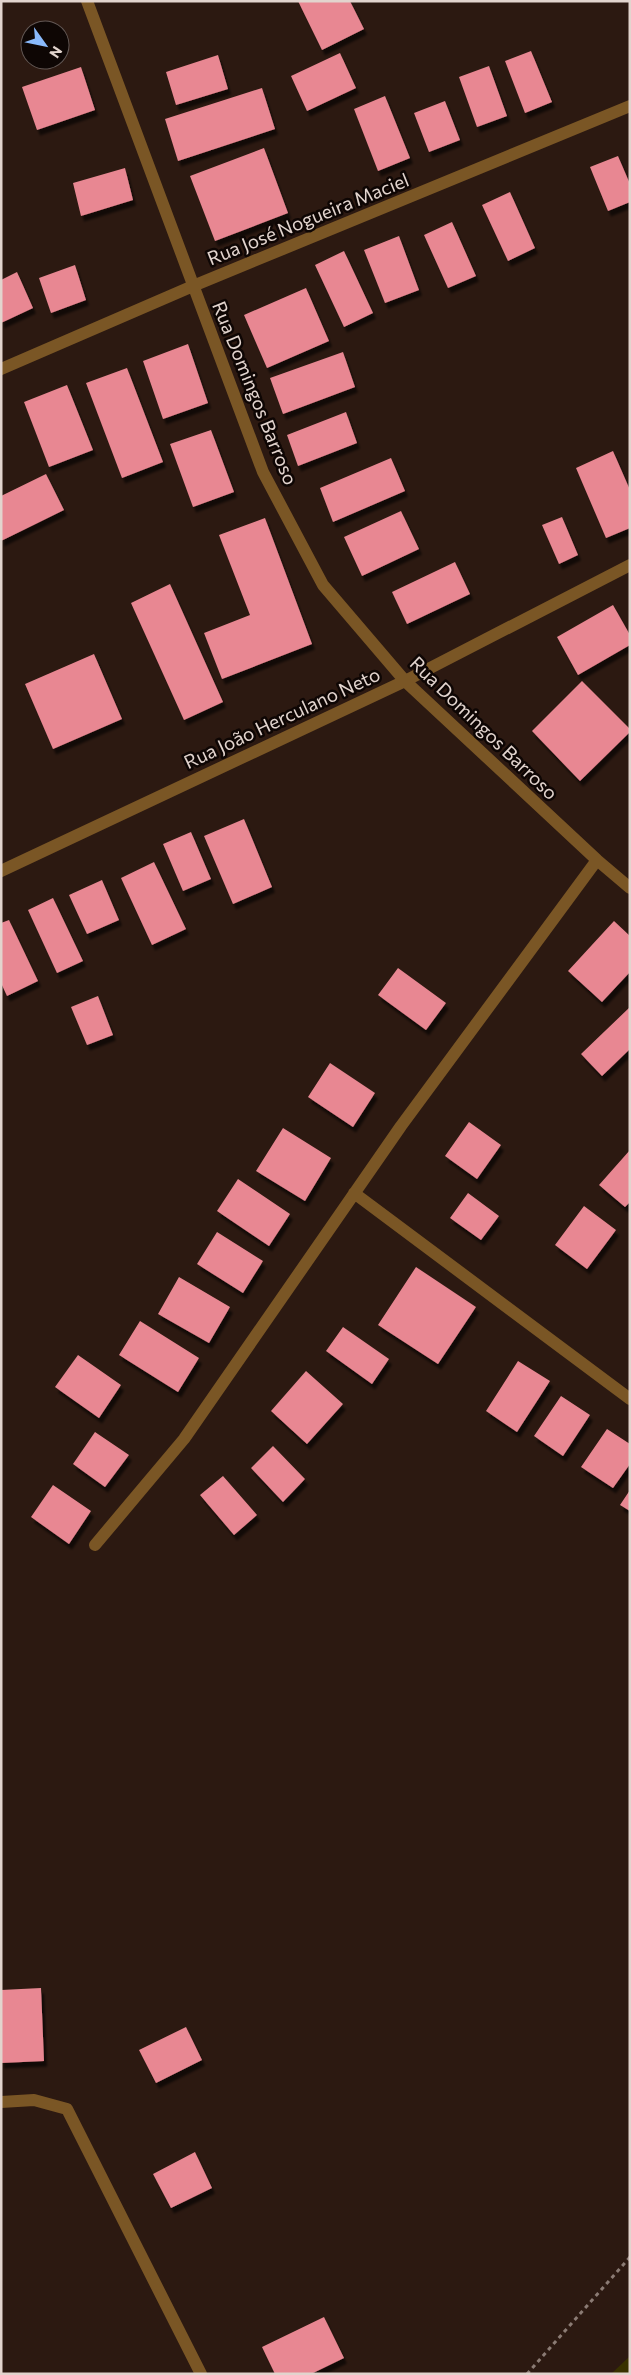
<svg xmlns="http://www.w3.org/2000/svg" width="631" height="2375" font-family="Commissioner,sans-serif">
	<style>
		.green { fill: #383100 }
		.building { fill: #e88792; filter: url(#shadow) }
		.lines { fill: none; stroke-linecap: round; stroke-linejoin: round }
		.path { stroke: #8b7b74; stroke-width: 3; stroke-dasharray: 4 4; stroke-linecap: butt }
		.street { stroke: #7a5625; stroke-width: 12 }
		.labels { text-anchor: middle; stroke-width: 5; stroke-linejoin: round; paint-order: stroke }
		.street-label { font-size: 19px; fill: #e2d4ce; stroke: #0e0604 }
	</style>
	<defs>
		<filter id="shadow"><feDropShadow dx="3" dy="5.5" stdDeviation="1" flood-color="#0009"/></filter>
	</defs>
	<rect width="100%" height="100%" fill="#2c1911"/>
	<path class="green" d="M630,2356V2374H611Z"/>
	<path class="building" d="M298,1H350L364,29L322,50Z
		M531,51L552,102L525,113L505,61Z
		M340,53L356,88L307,111L291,76Z
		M218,55L228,89L176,105L166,72Z
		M489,66L507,116L477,127L459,77Z
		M81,67L95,110L37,130L22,87Z
		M262,88L275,129L178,161L165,119Z
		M385,96L410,158L378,171L354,109Z
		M445,101L460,140L429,152L414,113Z
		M264,148L288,213L215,241L190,176Z
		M618,156L630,184V202L608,211L590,167Z
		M125,168L133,200L81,216L73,183Z
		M510,192L535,248L508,261L482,205Z
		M452,222L476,276L448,288L424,235Z
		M399,236L419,290L385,303L364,250Z
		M344,251L373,313L344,327L315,265Z
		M75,265L86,300L51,313L39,278Z
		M17,272L33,308L1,323V280Z
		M306,288L329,341L267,368L244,315Z
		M188,344L208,403L163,419L143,361Z
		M343,352L355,387L283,414L270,378Z
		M127,368L163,462L122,478L86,383Z
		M67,385L93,450L49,467L24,402Z
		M346,412L357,443L298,466L287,435Z
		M211,430L234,492L193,507L170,444Z
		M613,451L630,490V528L606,538L576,468Z
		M391,458L405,491L333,522L320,488Z
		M46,474L64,510L1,541V496Z
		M401,511L419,549L362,576L344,537Z
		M562,517L578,555L559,564L542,525Z
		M265,518L312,644L222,679L204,633L250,615L219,535Z
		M455,562L470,594L407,624L392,592Z
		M170,584L223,702L184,720L131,603Z
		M613,605L630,635V645L578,675L557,637Z
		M94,654L122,719L53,749L25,684Z
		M582,681L630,729V732L580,781L532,731Z
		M244,819L272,887L233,904L204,836Z
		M191,832L211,879L183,891L163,844Z
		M154,862L186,929L152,945L121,878Z
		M102,880L119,920L87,934L69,895Z
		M53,898L83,961L57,973L28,910Z
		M9,920L38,981L7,996L1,983V923Z
		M614,921L630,936V972L602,1002L568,971Z
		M398,968L446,1003L426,1030L378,995Z
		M98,996L113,1035L87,1045L71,1007Z
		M630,1007V1049L602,1076L581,1054Z
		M330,1063L375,1093L353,1127L308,1097Z
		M469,1122L501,1145L477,1179L445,1156Z
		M283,1128L331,1158L305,1201L256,1171Z
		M630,1150V1202L625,1207L599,1185Z
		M238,1179L290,1214L269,1246L217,1211Z
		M468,1193L499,1216L481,1240L450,1218Z
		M584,1206L616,1230L587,1269L555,1245Z
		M217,1232L263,1261L243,1293L197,1264Z
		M416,1267L476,1307L438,1364L378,1325Z
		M179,1277L230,1307L209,1343L158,1314Z
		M140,1321L199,1358L178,1392L119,1355Z
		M343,1327L389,1359L372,1384L326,1351Z
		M78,1355L121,1385L99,1418L55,1387Z
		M518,1361L550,1381L517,1432L486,1411Z
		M306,1371L343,1404L307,1444L271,1411Z
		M561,1396L590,1415L563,1456L534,1436Z
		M607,1429L630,1444V1464L613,1488L581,1467Z
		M95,1432L129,1455L105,1487L73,1464Z
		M273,1446L305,1479L283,1502L251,1468Z
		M223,1476L257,1515L234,1535L200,1495Z
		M53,1485L91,1511L69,1544L31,1517Z
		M630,1490V1511L620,1505Z
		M41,1988L44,2061L1,2063V1990Z
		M186,2027L202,2060L156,2083L139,2050Z
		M195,2152L212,2188L171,2208L153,2174Z
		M324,2317L344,2358L311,2374H275L262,2347Z"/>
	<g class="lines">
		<path class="path" d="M527,2374L630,2257"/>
		<path class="street" d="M87,1L263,472L323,585L405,681L597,860L630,888
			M1,369L193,286L630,106
			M1,871L405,681L630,565
			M354,1193L630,1399
			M95,1545L184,1439L401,1126L597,860
			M1,2102L34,2100L67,2109L201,2374"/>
	</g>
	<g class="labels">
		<g class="street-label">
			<text transform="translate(308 219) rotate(-22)" y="7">Rua José Nogueira Maciel</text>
			<text transform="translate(255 393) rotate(68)" y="7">Rua Domingos Barroso</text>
			<text transform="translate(282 718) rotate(-25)" y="7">Rua João Herculano Neto</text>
			<text transform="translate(484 728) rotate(44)" y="7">Rua Domingos Barroso</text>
		</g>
	</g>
	<rect width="631" height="2375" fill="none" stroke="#e2d4ce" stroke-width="5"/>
	<g transform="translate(45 45) rotate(123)"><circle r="24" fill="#0e0604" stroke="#635855"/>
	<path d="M0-4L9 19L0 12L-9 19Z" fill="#8abafc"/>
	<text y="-8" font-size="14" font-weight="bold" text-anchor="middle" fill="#e2d4ce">N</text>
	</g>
</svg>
